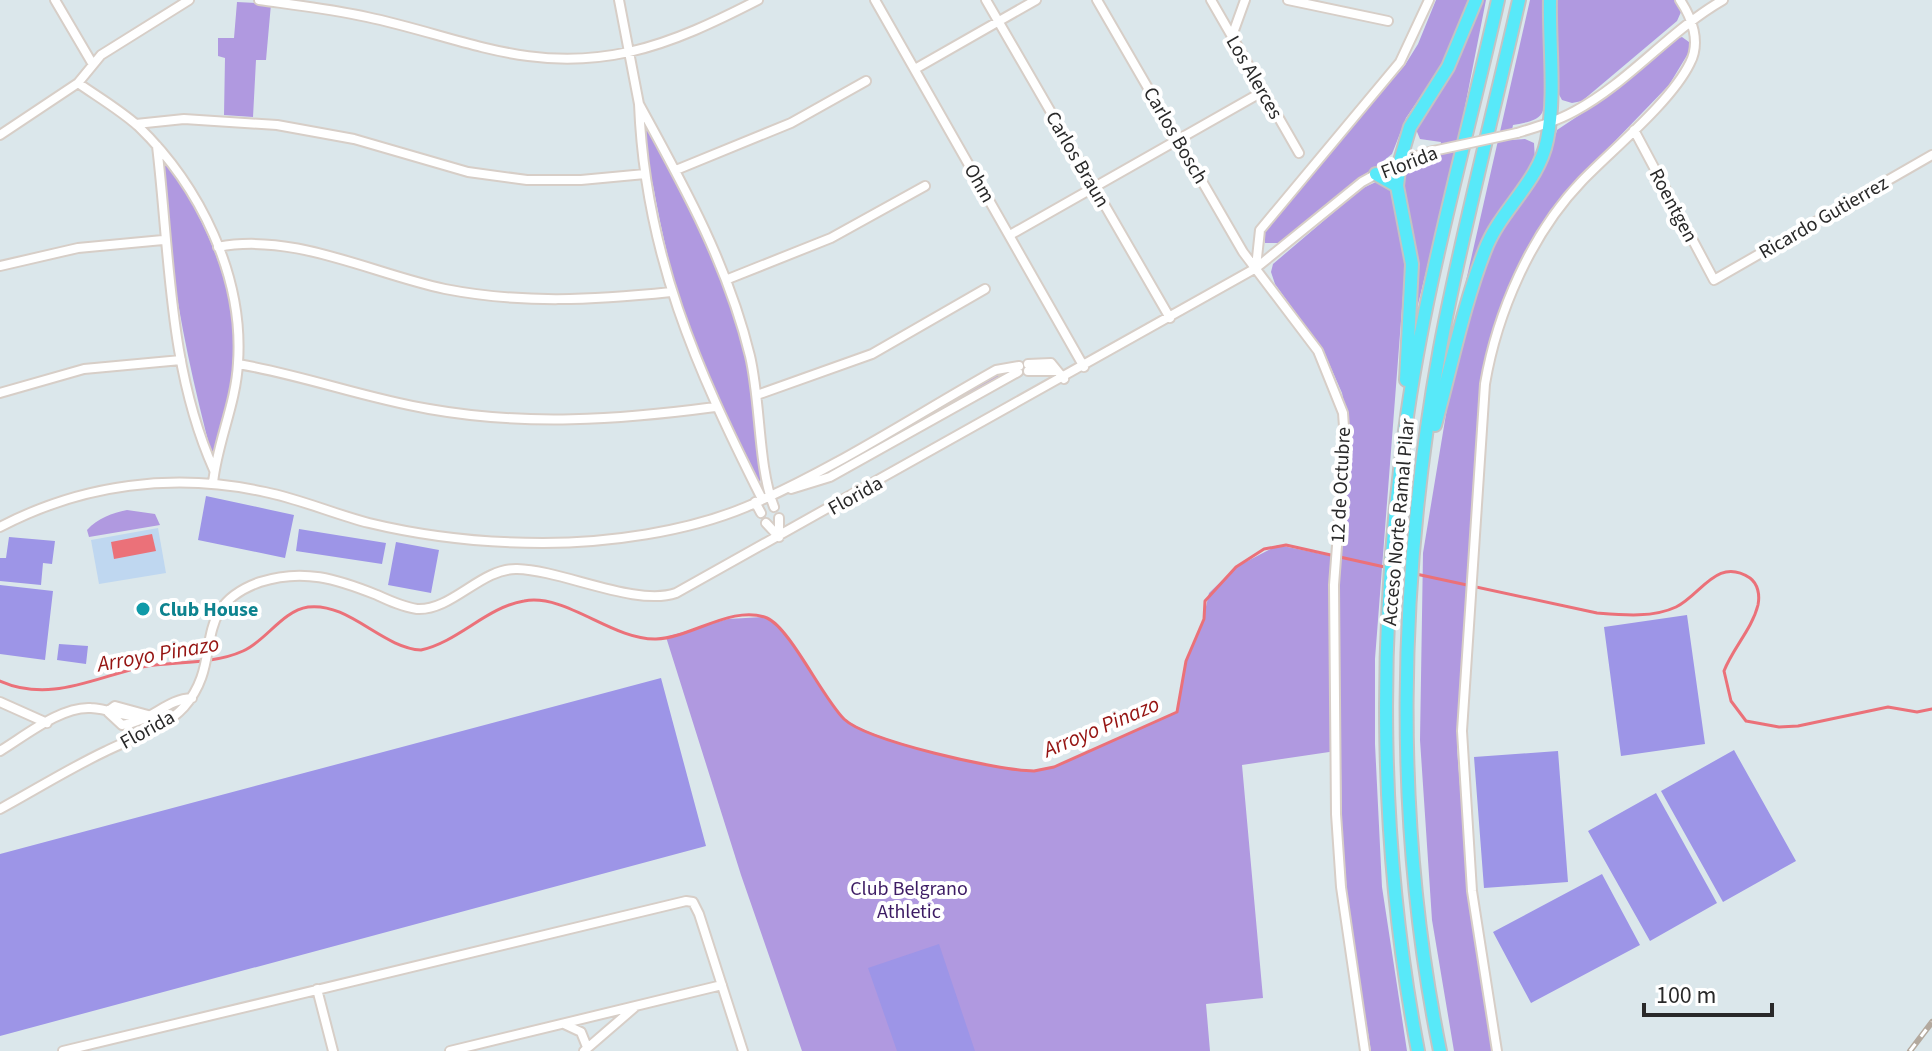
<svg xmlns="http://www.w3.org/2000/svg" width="1932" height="1051" font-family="'Source Sans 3',sans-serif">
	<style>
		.green { fill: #b099e0 }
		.sand { fill: #bfd7f0 }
		.pitch { fill: #9d95e7 }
		.water { fill: #eb7179 }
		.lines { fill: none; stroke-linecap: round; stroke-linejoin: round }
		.stream { stroke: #eb7179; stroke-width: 3 }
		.minor-casing { stroke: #d7cec7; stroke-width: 12 }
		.highway-casing { stroke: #c3c3c3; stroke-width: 16 }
		.minor { stroke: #fff; stroke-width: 8 }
		.highway { stroke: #58e9f9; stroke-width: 12 }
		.rail-casing { stroke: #b3a99e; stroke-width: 6 }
		.rail { stroke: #fff; stroke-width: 3; stroke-dasharray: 9; stroke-linecap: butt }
		.minor-bridge-casing { stroke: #d7cec7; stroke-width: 12; stroke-linecap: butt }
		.minor-bridge { stroke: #fff; stroke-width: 8 }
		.culture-dot { fill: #0f9aa8; stroke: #fff; stroke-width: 3 }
		.labels { text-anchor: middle; stroke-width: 8; stroke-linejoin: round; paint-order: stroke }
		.street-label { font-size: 20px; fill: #292929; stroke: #fff }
		.culture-label { font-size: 20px; font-weight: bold; fill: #0d838f; stroke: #fff; text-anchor: start }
		.park-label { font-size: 20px; fill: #3d1c64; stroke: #fff }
		.water-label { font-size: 22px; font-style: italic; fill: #951311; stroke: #fff }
	</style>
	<rect width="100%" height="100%" fill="#dbe7eb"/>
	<path class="green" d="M1436,0H1472L1444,62L1406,118L1392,154L1280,243H1265V228L1405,65L1418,44Z
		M1481,0H1486L1459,137L1411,333L1415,248L1403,178L1414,163L1438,158L1441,142L1420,139L1415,127Z
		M1530,0H1546C1545,22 1550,99 1542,113C1537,122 1522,123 1513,125L1510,140L1525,139L1534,143L1535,160L1461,303Z
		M1554,0H1677L1681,12L1677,21L1582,101L1572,103L1562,100C1546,74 1553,29 1554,0Z
		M237,2L271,4L266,60H256L253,117L224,115L225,58L218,56V38H234Z
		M1682,37L1689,42V52L1669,85L1564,194L1542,223L1506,295L1481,376L1457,748L1468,888L1493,1051H1454L1432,920L1420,740L1423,553L1450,390L1486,260L1495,239L1546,165L1557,130L1602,100L1672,40Z
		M645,124L696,214L738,321L750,374L762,474L760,482C703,398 672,289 654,190C650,170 641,145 645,124Z
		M163,162C177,169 187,193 194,207C243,301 241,356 216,457L212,456C194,387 179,320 170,249C166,221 161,191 163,162Z
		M1378,181L1392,189L1405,248V269L1375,659V744L1382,887L1407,1051H1371L1349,917L1342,829L1338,585L1350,432L1342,393L1324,352L1275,284L1271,272L1273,264L1361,189Z
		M1000,371L1003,376L835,471L820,475Z
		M127,510L155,514L160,525L89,537L87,530C98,518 112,513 127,510Z
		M1278,545L1336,557V751L1242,765L1263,998L1206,1004L1210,1051H802L741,875L666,637L728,619L763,617C789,626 821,693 842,716C863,740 1000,770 1034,771L1054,767L1177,712L1186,661L1202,625L1209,593L1236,567Z"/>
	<path class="sand" d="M158,528L166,573L99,584L91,540Z"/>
	<path class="pitch" d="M206,496L294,515L285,558L198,540Z
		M299,529L386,543L382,564L296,551Z
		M9,537L55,541L52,564L43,563L41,585L0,581V558H6Z
		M396,542L439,550L431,593L388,585Z
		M0,585L53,591L45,660L0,654Z
		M1687,615L1705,744L1621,756L1604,627Z
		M59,644L88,646L86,664L57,660Z
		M661,678L706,846L0,1036V854Z
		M1734,750L1796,861L1723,902L1661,791Z
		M1558,751L1568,882L1484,888L1474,757Z
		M1656,793L1717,903L1650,941L1588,831Z
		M1602,874L1640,945L1531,1003L1493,932Z
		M939,944L975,1051H897L868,968Z"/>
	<path class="water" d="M152,534L156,551L114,559L111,542Z"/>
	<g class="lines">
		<path class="stream" d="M1416,574L1597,613C1622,615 1653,618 1676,607C1701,595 1717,556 1750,578C1758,584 1760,595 1758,605C1752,629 1733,648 1724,671L1731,701L1746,721L1779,727L1798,726L1888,707L1917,712L1932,709
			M0,681C50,703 93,678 142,667C175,661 212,665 243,651C266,641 282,611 308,607C349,602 382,648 421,650C458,642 487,607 524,601C566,593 612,640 656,639C691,638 733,604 767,618C790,628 822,697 844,719C867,741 1000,771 1034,771L1054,767L1177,712L1186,661L1204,619L1205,601L1236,567L1264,549L1286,545L1389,568"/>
		<g class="minor-casing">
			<path id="minor" d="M55,0L92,63
				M259,0C295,5 331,9 367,17C461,37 528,74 629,52C674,42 717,21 758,0
				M619,0L639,104
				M875,0L1084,367
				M986,0L1170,318
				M1097,0L1243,252L1318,351L1343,413L1345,441L1334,585L1336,814L1341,887L1365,1051
				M1211,0L1299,153
				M1288,0L1388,21
				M1232,36L1245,0
				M915,69L1036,0
				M78,83C98,97 120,110 138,126C200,186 244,276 238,363C236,404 217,443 213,483
				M136,124L184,119L277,125L354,139L468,172L527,180H581L645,174
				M1634,130L1714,280L1932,155
				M1517,133C1537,127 1557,121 1575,111C1629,82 1669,31 1723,0
				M0,135L78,83L101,55L189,0
				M157,146C170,254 168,368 214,470
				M676,170L791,123L866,81
				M1010,235L1262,92
				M218,247C293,232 373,274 445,289C522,304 594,300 671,292
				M0,266L78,248L163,240
				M1256,267L1260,230L1400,62L1429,0
				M728,279L831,238L925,186
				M238,364C303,375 364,398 429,409C525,426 618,420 715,407
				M1028,364L1051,363L1064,379
				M1028,371H1057
				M0,393L84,369L181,360
				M757,395L872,354L985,289
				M791,489L830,477L1018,372
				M762,499C696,368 645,254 639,104C684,186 728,265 750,356C761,403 758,467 774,507
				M755,502L761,513
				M766,523L779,537
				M0,527C82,484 174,472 265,492C300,499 334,514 369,523C427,537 484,543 543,543C608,543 686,532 746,507C833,470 914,416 996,370L1019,366
				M779,537V518
				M0,702L47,723
				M108,711L115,706L148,715
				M108,712L122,725C151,722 166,699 192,698
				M0,751C25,736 61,706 91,708C114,709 129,721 153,716
				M0,809C35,790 70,768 106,751C132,738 164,729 184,707C226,660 187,608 260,582C303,568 337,579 377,595C390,601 403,607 417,609C452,611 481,568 517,569C562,570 636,607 676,593L1256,268L1362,182L1400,161L1433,151
				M317,989L333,1051
				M564,1024L581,1032L587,1047
				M63,1051L686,901L693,902L699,914L743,1051
				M450,1051L722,985
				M584,1051L635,1007
				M1497,1051L1472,891L1462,731L1485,384C1497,313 1531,234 1582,181C1613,149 1671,102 1690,63C1701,42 1692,18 1680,0"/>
		</g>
		<g class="highway-casing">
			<path id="highway" d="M1376,174L1397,186
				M1406,380L1412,264L1397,186L1400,161L1410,127L1448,67L1476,0
				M1435,425C1451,368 1463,306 1485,250C1500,210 1539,182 1547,140C1556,96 1549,45 1550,0
				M1418,1051C1379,848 1377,636 1405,431C1424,286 1466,143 1498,0
				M1440,1051C1393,821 1398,578 1440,348C1462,231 1493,116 1519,0"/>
		</g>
		<use href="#minor" class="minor"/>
		<use href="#highway" class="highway"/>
		<g class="rail-casing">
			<path id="rail" d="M1910,1051L1932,1022"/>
		</g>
		<use href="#rail" class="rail"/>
		<g class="minor-bridge-casing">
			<path id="minor-bridge" d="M1433,151L1517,133"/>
		</g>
		<use href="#minor-bridge" class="minor-bridge"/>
	</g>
	<circle class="culture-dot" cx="143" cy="609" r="8"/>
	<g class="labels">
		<g class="street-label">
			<text transform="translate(1255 77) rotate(60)" y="7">Los Alerces</text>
			<text transform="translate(1176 135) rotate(60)" y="7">Carlos Bosch</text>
			<text transform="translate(1078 159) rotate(60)" y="7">Carlos Braun</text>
			<text transform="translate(1409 162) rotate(-21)" y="7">Florida</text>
			<text transform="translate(980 183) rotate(60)" y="7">Ohm</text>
			<text transform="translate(1674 205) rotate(62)" y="7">Roentgen</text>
			<text transform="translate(1823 217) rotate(-30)" y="7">Ricardo Gutierrez</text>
			<text transform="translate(1340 485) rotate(-87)" y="7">12 de Octubre</text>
			<text transform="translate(855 495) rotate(-29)" y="7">Florida</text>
			<text transform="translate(1398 522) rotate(-85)" y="7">Acceso Norte Ramal Pilar</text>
			<text transform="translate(147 729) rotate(-29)" y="7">Florida</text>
		</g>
		<g class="culture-label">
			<text x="159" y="616">Club House</text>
		</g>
		<g class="park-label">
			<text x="909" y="895">Club Belgrano<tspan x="909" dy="23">Athletic</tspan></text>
		</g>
		<g class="water-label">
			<text transform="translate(158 653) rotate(-10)" y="8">Arroyo Pinazo</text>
			<text transform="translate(1101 726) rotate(-23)" y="8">Arroyo Pinazo</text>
		</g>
	</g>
	<path d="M1644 1003v12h128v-12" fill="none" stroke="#292929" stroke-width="4"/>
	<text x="1656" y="1003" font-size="24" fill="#292929" stroke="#ffffff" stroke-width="6" paint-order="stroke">100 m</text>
</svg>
